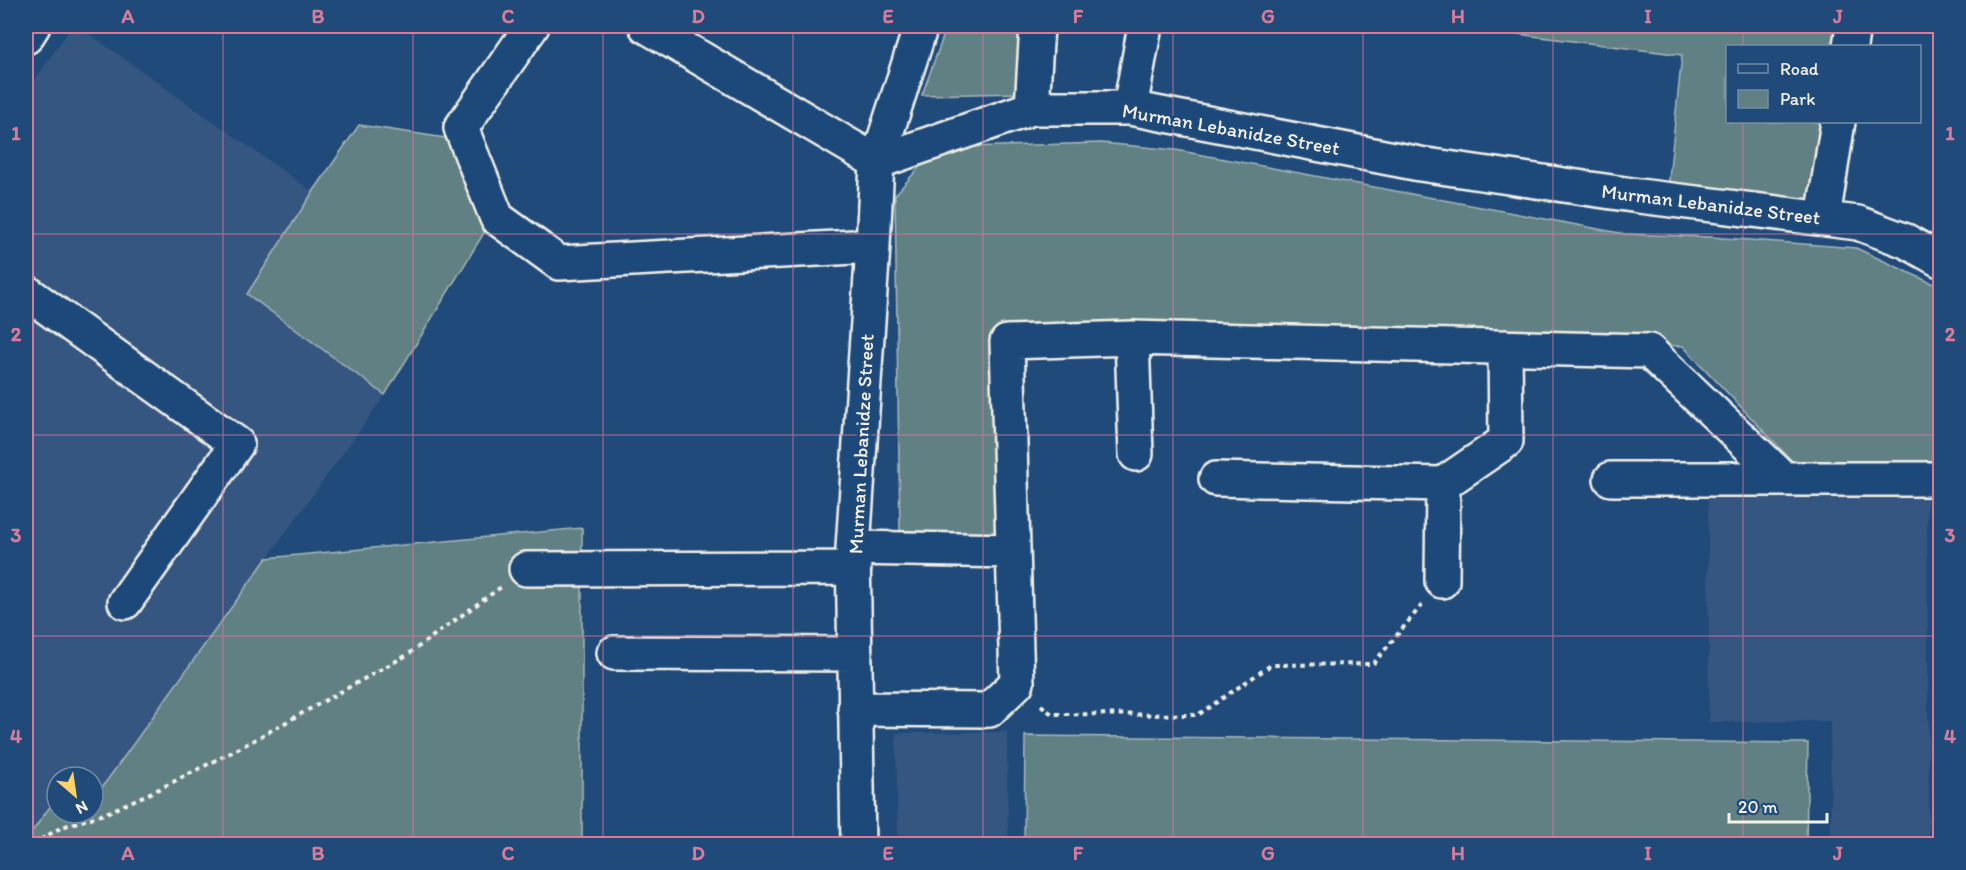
<svg xmlns="http://www.w3.org/2000/svg" width="1966" height="870" font-family="Itim,sans-serif">
	<style>
		.built { fill: #365781 }
		.green { fill: #608084; stroke: #aab8b6; stroke-width: 1.5 }
		.lines { fill: none; stroke-linecap: round; stroke-linejoin: round }
		.minor-casing { stroke: #f4f1e8; stroke-width: 38 }
		.path { stroke: #f4f1e8; stroke-width: 4; stroke-dasharray: 4.5 4.5; stroke-linecap: butt }
		.minor { stroke: #1f4a7a; stroke-width: 33 }
		.grid { fill: none; stroke: #d87a9a; stroke-width: 1.5; stroke-opacity: 0.55 }
		.labels { text-anchor: middle; stroke-width: 6; stroke-linejoin: round; paint-order: stroke }
		.street-label { font-size: 20px; fill: #f4f1e8; stroke: #1f4a7a }
		.neatline { fill: none; stroke: #d87a9a; stroke-width: 2 }
		.grid-label { font-size: 20px; text-anchor: middle; font-weight: bold; fill: #d87a9a }
	</style>
	<rect width="100%" height="100%" fill="#1f4a7a"/>
	<filter id="ink" filterUnits="userSpaceOnUse"><feTurbulence type="fractalNoise" baseFrequency=".0167" numOctaves="2"/><feDisplacementMap in="SourceGraphic" scale="12" xChannelSelector="R" yChannelSelector="G"/><feConvolveMatrix kernelMatrix="1 2 1 2 8 2 1 2 1" color-interpolation-filters="sRGB"/></filter>
	<g filter="url(#ink)">
		<path class="built" d="M72,26H78L313,192L247,294L385,395L98,793L93,790V777H57V797L26,840V93Z
			M1927,494L1929,844H1831L1830,721L1709,722L1708,496Z
			M1007,732L1008,844H898L896,733Z"/>
		<path class="green" d="M947,26H1026L1023,93L922,95Z
			M1470,26H1835L1832,46H1728V122H1821L1809,204L1668,188L1682,55L1470,28Z
			M359,125L452,139L490,223L385,395L247,294L313,192Z
			M1101,143L1176,150L1625,234L1710,237L1856,248L1940,287L1939,464L1794,463L1683,346L1121,332L999,337L1005,540L900,531L895,195L936,148Z
			M582,528V844H26V840L57,797V813H93V790L98,793L267,558Z
			M1025,736L1808,743L1806,844H1024Z"/>
		<g class="lines">
			<g class="minor-casing">
				<path id="minor" d="M532,26L461,128L497,218L559,263L873,246
					M646,26L877,162
					M26,37L33,26
					M1850,46L1853,26
					M1032,108L1037,26
					M1130,108L1145,26
					M877,162L1032,108H1130L1420,164L1639,196L1858,223L1906,241L1940,260
					M1823,218L1838,122
					M26,292L237,444L125,602
					M1132,338L1649,351L1784,479
					M1216,479L1443,484
					M1611,479H1940
					M853,548L1013,551
					M526,569L854,568
					M1442,581L1443,484L1506,441L1505,347
					M614,653L855,654
					M855,709L989,710L1017,683L1007,342L1132,338L1136,454
					M858,844L853,548L873,246L877,162L921,26"/>
			</g>
			<path class="path" d="M1041,705L1052,714L1198,715L1271,665L1373,664L1422,605
				M33,844L62,827L104,814L159,789L236,750L407,655L501,587"/>
			<use href="#minor" class="minor"/>
		</g>
	</g>
	<path class="grid" d="M223,26V844M413,26V844M603,26V844M793,26V844M983,26V844M1173,26V844M1363,26V844M1553,26V844M1743,26V46M1743,122V844M26,234H1940M26,435H1940M26,636H1940"/>
	<g class="labels">
		<g class="street-label">
			<text transform="translate(1231 129) rotate(10)" y="7">Murman Lebanidze Street</text>
			<text transform="translate(1711 204) rotate(7)" y="7">Murman Lebanidze Street</text>
			<text transform="translate(861 444) rotate(-87)" y="7">Murman Lebanidze Street</text>
		</g>
	</g>
	<rect width="1966" height="870" fill="none" stroke="#1f4a7a" stroke-width="66"/>
	<rect x="1726" y="45" width="195" height="78" fill="#1f4a7a" stroke="#748da6" stroke-width="1.5"/>
	<rect x="1738" y="64" width="30" height="9" fill="#1f4a7a" stroke="#748da6" stroke-width="1.5"/>
	<text x="1780" y="75" font-size="18" fill="#f4f1e8">Road</text>
	<rect x="1738" y="90" width="30" height="18" fill="#608084" stroke="#748da6" stroke-width="1.5"/>
	<text x="1780" y="105" font-size="18" fill="#f4f1e8">Park</text>
	<g transform="translate(75 795) rotate(151)"><circle r="28" fill="#1f4a7a" stroke="#748da6" stroke-width="1.5"/>
	<path d="M0-4.5L10 22L0 15L-10 22Z" fill="#ffd166"/>
	<text y="-9" font-size="16" font-weight="bold" text-anchor="middle" fill="#f4f1e8">N</text>
	</g>
	<path d="M1729 813v9h98v-9" fill="none" stroke="#f4f1e8" stroke-width="3"/>
	<text x="1738" y="813" font-size="18" fill="#f4f1e8" stroke="#1f4a7a" stroke-width="4.5" paint-order="stroke">20 m</text>
	<rect x="33" y="33" width="1900" height="804" class="neatline"/>
	<g class="grid-label">
		<text x="128" y="23">A</text>
		<text x="318" y="23">B</text>
		<text x="508" y="23">C</text>
		<text x="698" y="23">D</text>
		<text x="888" y="23">E</text>
		<text x="1078" y="23">F</text>
		<text x="1268" y="23">G</text>
		<text x="1458" y="23">H</text>
		<text x="1648" y="23">I</text>
		<text x="1838" y="23">J</text>
		<text x="16" y="140">1</text>
		<text x="1950" y="140">1</text>
		<text x="16" y="341">2</text>
		<text x="1950" y="341">2</text>
		<text x="16" y="542">3</text>
		<text x="1950" y="542">3</text>
		<text x="16" y="743">4</text>
		<text x="1950" y="743">4</text>
		<text x="128" y="860">A</text>
		<text x="318" y="860">B</text>
		<text x="508" y="860">C</text>
		<text x="698" y="860">D</text>
		<text x="888" y="860">E</text>
		<text x="1078" y="860">F</text>
		<text x="1268" y="860">G</text>
		<text x="1458" y="860">H</text>
		<text x="1648" y="860">I</text>
		<text x="1838" y="860">J</text>
	</g>
</svg>
